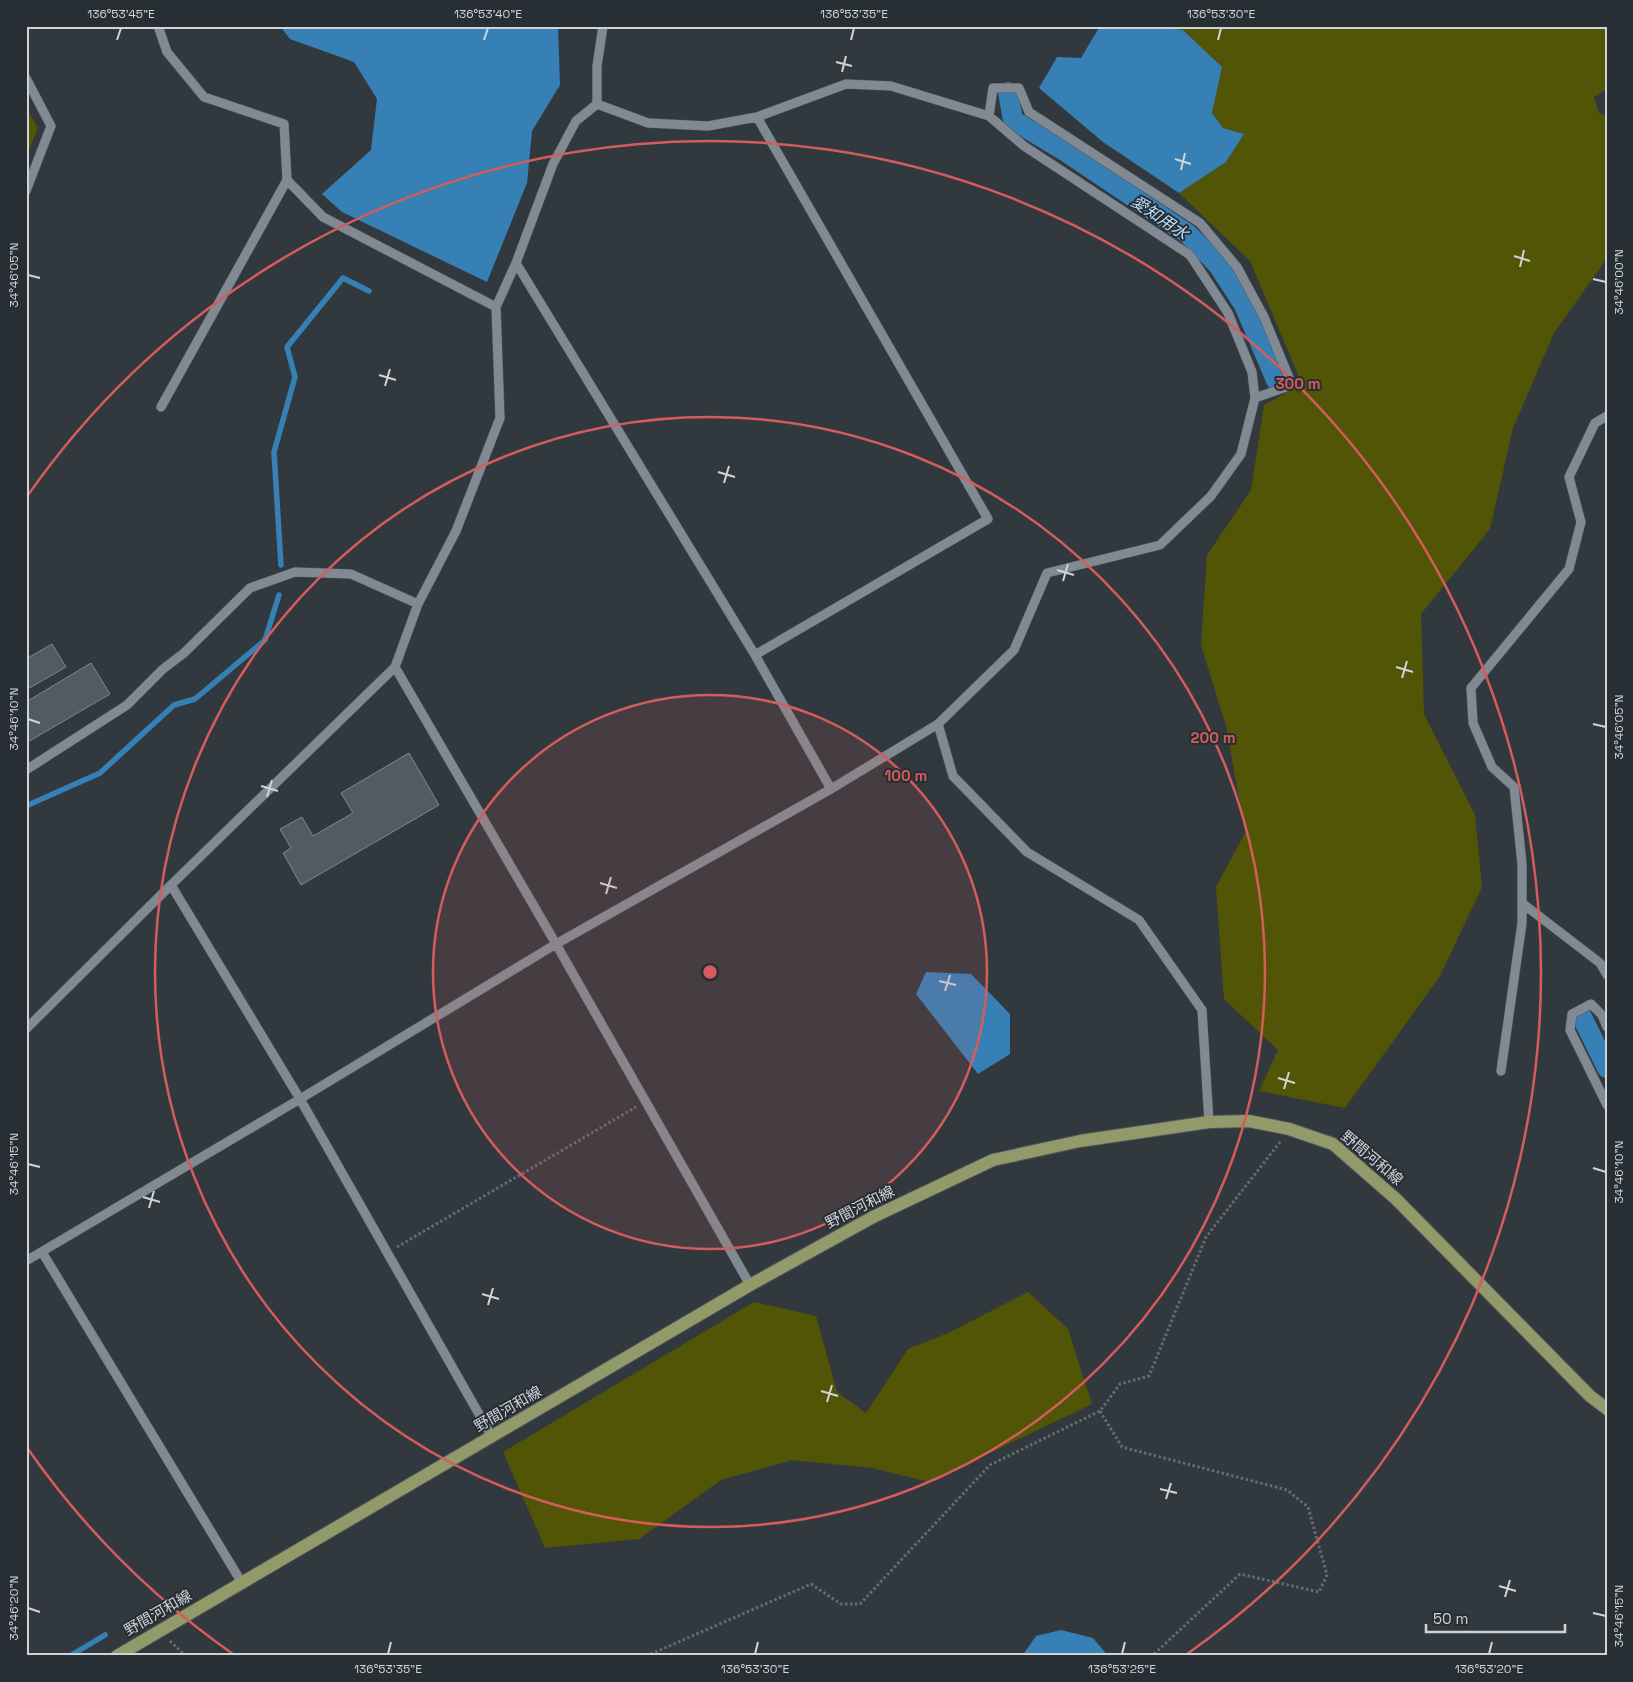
<svg xmlns="http://www.w3.org/2000/svg" width="1633" height="1682" font-family="'Space Grotesk','Noto Sans JP',sans-serif">
	<style>
		.green { fill: #515505 }
		.water { fill: #3780b6 }
		.lines { fill: none; stroke-linecap: round; stroke-linejoin: round }
		.stream { stroke: #3780b6; stroke-width: 5.5 }
		.canal { stroke: #3780b6; stroke-width: 20 }
		.building { fill: #535b62; stroke: #7f888f }
		.minor-casing { stroke: #50565b; stroke-width: 10 }
		.major-casing { stroke: #50565b; stroke-width: 14 }
		.path { stroke: #646b71; stroke-width: 3; stroke-dasharray: 2.5 2.5; stroke-linecap: butt }
		.minor { stroke: #818a92; stroke-width: 9 }
		.major { stroke: #929a69; stroke-width: 12 }
		.ticks { fill: none; stroke: #cfd4d8; stroke-width: 2 }
		.ring { fill: none; stroke: #d45c5d; stroke-width: 2.5 }
		.labels { text-anchor: middle; stroke-width: 4; stroke-linejoin: round; paint-order: stroke }
		.street-label { font-size: 15px; fill: #cfd4d8; stroke: #272f35 }
		.water-label { font-size: 16px; font-style: italic; fill: #bbdffd; stroke: #272f35 }
		.centre { fill: #d45c5d; stroke: #272f35; stroke-width: 2.5 }
		.ring-label { font-size: 15px; text-anchor: middle; font-weight: bold; fill: #d45c5d; stroke: #272f35; stroke-width: 4; stroke-linejoin: round; paint-order: stroke }
		.neatline { fill: none; stroke: #cfd4d8; stroke-width: 2 }
		.ticks-label { font-size: 12px; text-anchor: middle; fill: #cfd4d8 }
	</style>
	<rect width="100%" height="100%" fill="#31393f"/>
	<path class="green" d="M1148,26H1607V89L1594,97L1599,113L1607,116V258L1554,333L1513,428L1490,529L1421,614L1424,714L1475,815L1482,887L1440,976L1345,1108L1259,1091L1278,1050L1224,999L1216,887L1245,833L1226,726L1201,645L1207,555L1251,490L1264,405L1302,384L1250,261L1179,193L1226,162L1244,134L1223,128L1212,113L1222,67L1183,30Z
		M26,108L38,128L26,157Z
		M1028,1292L1068,1329L1092,1404L929,1482L872,1468L792,1460L721,1480L639,1539L545,1548L503,1452L754,1302L816,1316L837,1392L866,1413L908,1349L948,1333Z"/>
	<path class="water" d="M280,26H558L560,85L532,131L527,183L487,282L342,212L322,194L371,150L377,99L354,62L290,39Z
		M1100,26H1148L1183,30L1222,67L1212,113L1223,128L1244,134L1226,162L1179,193L1103,142L1039,88L1057,57L1081,58Z
		M926,972L971,974L1010,1014V1054L978,1074L916,994Z
		M1061,1630L1093,1638L1108,1656H1022L1036,1636Z"/>
	<g class="lines">
		<path class="stream" d="M281,565L274,452L295,377L287,347L343,278L369,291
			M26,806L100,773L174,705L195,699L265,640L279,595
			M70,1656L105,1635"/>
		<path class="canal" d="M1008,92L1013,120L1066,152L1188,234L1218,265L1244,305L1276,380
			M1582,1017L1607,1068"/>
	</g>
	<path class="building" d="M52,644L66,667L26,690V659Z
		M91,663L110,694L26,743V702Z
		M409,753L439,805L301,885L283,853L291,848L280,829L302,817L313,836L353,813L341,793Z"/>
	<g class="lines">
		<g class="minor-casing">
			<path id="minor" d="M158,26L167,52L204,97L284,124L287,180L161,407
				M26,78L51,126L26,191
				M597,104V66L603,26
				M989,116L993,88H1019L1029,112L1200,223L1237,267L1264,317L1292,385L1255,398
				M287,180L323,217L496,307
				M516,263L755,655L831,789
				M755,655L988,519L757,117
				M395,667L556,944L750,1285
				M938,724L953,776L1027,852L1139,920L1202,1010L1209,1122
				M26,770L127,705L163,669L184,653L250,588L295,572L351,574L418,604
				M171,885L300,1099L492,1437
				M1522,903L1600,963L1607,975
				M1607,1027L1602,1015L1591,1004L1572,1014L1570,1030L1607,1105
				M26,1029L171,885L395,667L418,604L456,531L500,418L496,307L516,263L553,164L576,121L597,104
				M1501,1071L1522,923V864L1514,787L1492,767L1473,723L1471,688L1569,569L1581,522L1569,477L1595,423L1607,416
				M42,1252L242,1583
				M26,1261L300,1099L556,944L831,789L938,724L1014,650L1047,573L1160,545L1211,496L1241,454L1255,398L1252,372L1228,313L1190,255L1024,146L989,116L891,86L846,84L757,117L708,126L648,123L597,104"/>
		</g>
		<g class="major-casing">
			<path id="major" d="M117,1656L750,1285L873,1217L993,1160L1080,1141L1209,1122L1249,1121L1289,1129L1333,1144L1396,1199L1590,1396L1607,1409"/>
		</g>
		<path class="path" d="M397,1247L636,1107
			M1100,1411L1122,1447L1287,1490L1308,1507L1327,1575L1319,1592L1240,1574L1152,1656
			M170,1641L186,1656
			M646,1656L811,1584L841,1604H860L990,1465L1100,1411L1120,1384L1149,1376L1206,1237L1280,1142"/>
		<use href="#minor" class="minor"/>
		<use href="#major" class="major"/>
	</g>
	<path class="ticks" d="M117,40L121,28M484,40L488,28M851,40L854,28M1218,40L1221,28M836,62L852,66M842,72L846,56M1175,159L1191,164M1181,170L1185,153M1514,256L1530,261M1520,267L1524,250M28,275L40,278M1593,279L1606,282M379,375L396,380M385,386L390,369M718,472L735,477M724,483L729,466M1057,570L1074,575M1063,581L1068,564M1396,667L1413,672M1402,678L1407,661M28,719L40,723M1593,724L1606,727M261,786L278,791M267,797L272,780M600,883L617,888M606,894L611,877M939,981L956,985M945,991L950,975M1278,1078L1295,1083M1284,1089L1289,1072M28,1164L40,1167M1593,1168L1606,1172M143,1197L160,1202M149,1208L154,1191M482,1294L499,1299M488,1305L493,1288M821,1391L838,1396M827,1402L832,1385M1160,1489L1177,1493M1166,1499L1171,1483M1499,1586L1516,1591M1505,1597L1510,1580M28,1608L40,1612M1593,1613L1606,1616M388,1654L391,1642M755,1654L758,1642M1122,1654L1125,1642M1489,1654L1492,1642"/>
	<circle cx="710" cy="972" r="277" fill="#d45c5d" fill-opacity=".12"/>
	<g class="ring">
		<circle cx="710" cy="972" r="277"/>
		<circle cx="710" cy="972" r="555"/>
		<path d="M233 1654A832 832 0 0 1 28 1449M28 495A832 832 0 1 1 1187 1654"/>
	</g>
	<g class="labels">
		<g class="street-label">
			<text transform="translate(1372 1158) rotate(40)" y="5">野間河和線</text>
			<text transform="translate(860 1207) rotate(-27)" y="5">野間河和線</text>
			<text transform="translate(508 1409) rotate(-30)" y="5">野間河和線</text>
			<text transform="translate(158 1613) rotate(-30)" y="5">野間河和線</text>
		</g>
		<g class="water-label">
			<text transform="translate(1160 217) rotate(34)" y="6">愛知用水</text>
		</g>
	</g>
	<circle cx="710" cy="972" r="8" class="centre"/>
	<g class="ring-label">
		<text x="1298" y="389">300 m</text>
		<text x="1213" y="743">200 m</text>
		<text x="906" y="781">100 m</text>
	</g>
	<rect width="1633" height="1682" fill="none" stroke="#272f35" stroke-width="55"/>
	<path d="M1426 1624v8h139v-8" fill="none" stroke="#cfd4d8" stroke-width="2.5"/>
	<text x="1433" y="1624" font-size="15" fill="#cfd4d8" stroke="#272f35" stroke-width="4" paint-order="stroke">50 m</text>
	<rect x="28" y="28" width="1578" height="1626" class="neatline"/>
	<g class="ticks-label">
		<text x="121" y="18">136°53'45"E</text>
		<text x="488" y="18">136°53'40"E</text>
		<text x="854" y="18">136°53'35"E</text>
		<text x="1221" y="18">136°53'30"E</text>
		<text transform="translate(14 275) rotate(-90)" y="4">34°46'05"N</text>
		<text transform="translate(1619 282) rotate(-90)" y="4">34°46'00"N</text>
		<text transform="translate(14 719) rotate(-90)" y="4">34°46'10"N</text>
		<text transform="translate(1619 727) rotate(-90)" y="4">34°46'05"N</text>
		<text transform="translate(14 1164) rotate(-90)" y="4">34°46'15"N</text>
		<text transform="translate(1619 1172) rotate(-90)" y="4">34°46'10"N</text>
		<text transform="translate(14 1608) rotate(-90)" y="4">34°46'20"N</text>
		<text transform="translate(1619 1616) rotate(-90)" y="4">34°46'15"N</text>
		<text x="388" y="1673">136°53'35"E</text>
		<text x="755" y="1673">136°53'30"E</text>
		<text x="1122" y="1673">136°53'25"E</text>
		<text x="1489" y="1673">136°53'20"E</text>
	</g>
</svg>
